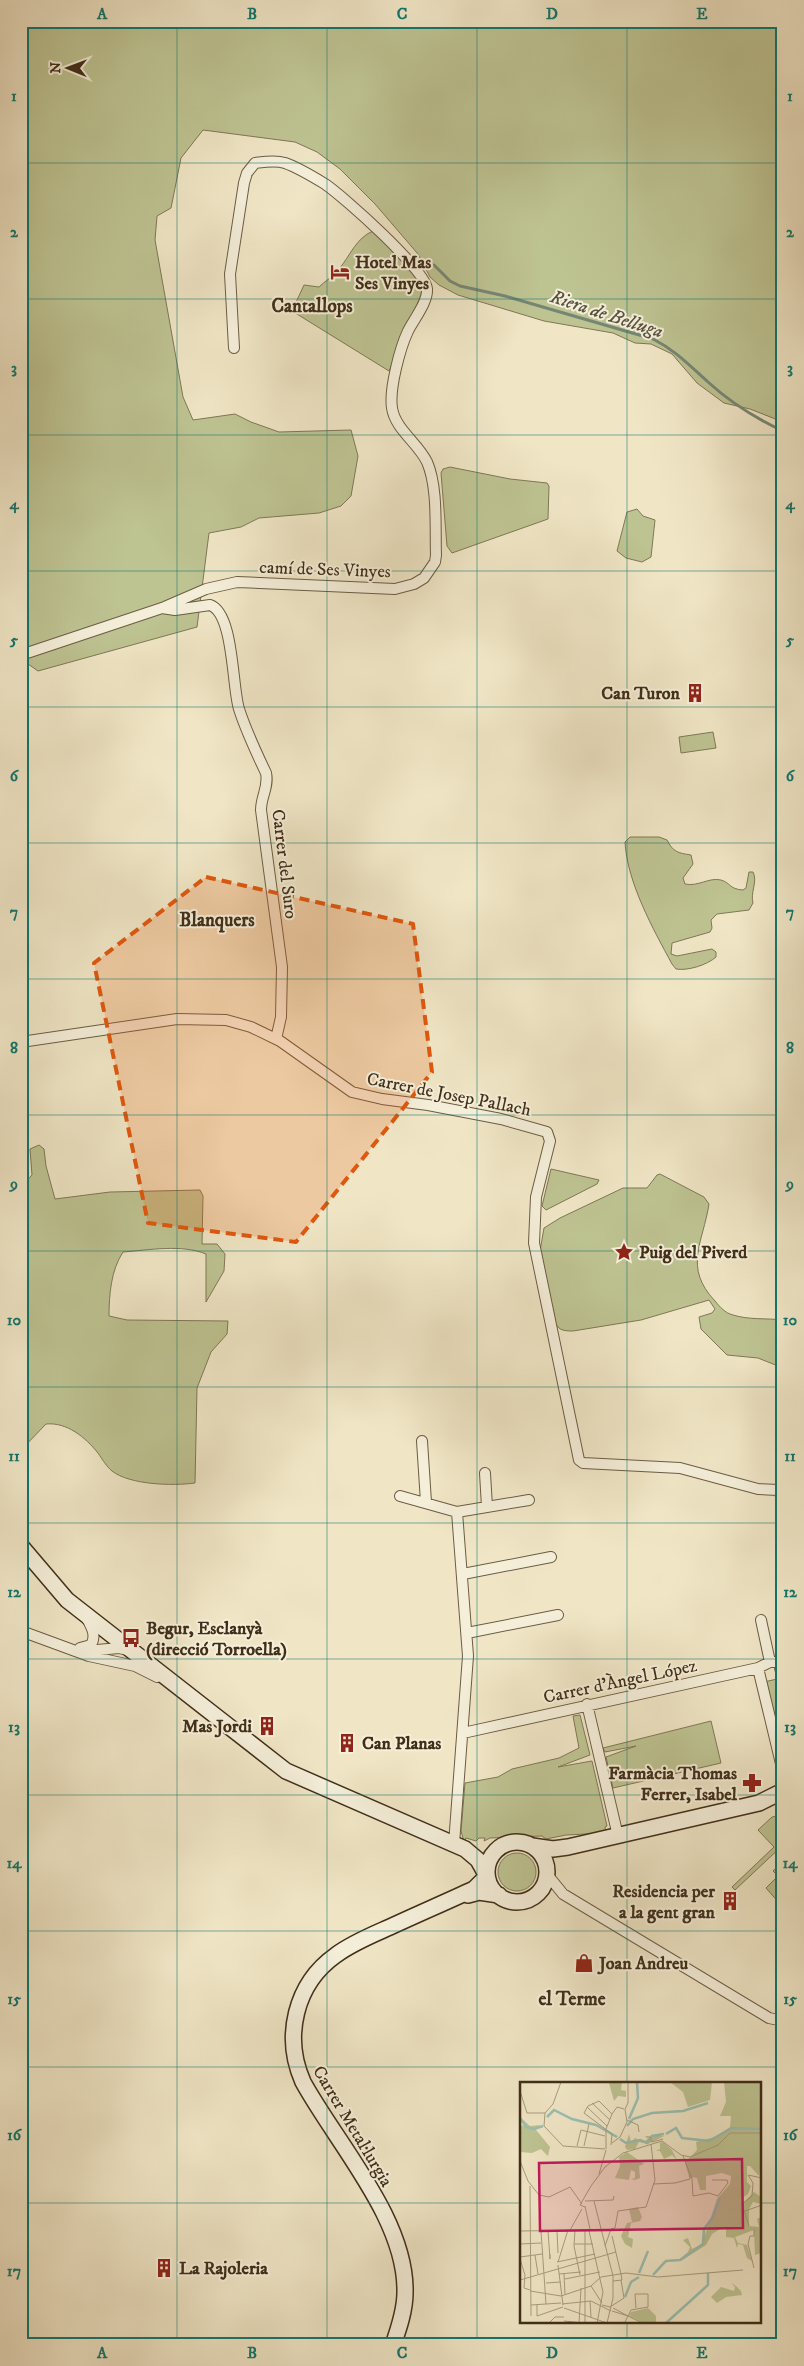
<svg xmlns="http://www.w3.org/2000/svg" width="804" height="2366" font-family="'IM FELL DW Pica',serif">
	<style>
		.green { fill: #bec392; stroke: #7f7855 }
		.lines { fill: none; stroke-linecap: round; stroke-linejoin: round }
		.stream { stroke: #768675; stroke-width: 3 }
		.street-casing { stroke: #6c5c44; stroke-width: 12 }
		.secondary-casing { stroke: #402e18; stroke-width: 18 }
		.street { stroke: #f5efda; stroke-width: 10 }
		.secondary { stroke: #f5efda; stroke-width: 15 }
		.marked { fill: #e0570d; fill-opacity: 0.2; stroke: #e0570d; stroke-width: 4; stroke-dasharray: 10 6; stroke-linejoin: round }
		.grid { fill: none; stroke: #0f766e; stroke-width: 1; stroke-opacity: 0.55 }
		.labels { text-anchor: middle; stroke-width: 4; stroke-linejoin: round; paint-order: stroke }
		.poi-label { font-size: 18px; font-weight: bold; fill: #402e18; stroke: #f5efda; text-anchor: start }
		.street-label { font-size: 18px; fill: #402e18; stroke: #f5efda }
		.neighbourhood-label { font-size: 19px; font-weight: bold; fill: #402e18; stroke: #f5efda }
		.water-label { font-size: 19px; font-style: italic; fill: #56523f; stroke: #f5efda }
		.inset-river { fill: none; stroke: #9ac0b3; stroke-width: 2.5 }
		.inset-road { fill: none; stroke: #aa9c80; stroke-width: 1 }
		.view { fill: #c2185b; fill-opacity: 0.15; stroke: #c2185b; stroke-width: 2.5 }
		.inset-edge { fill: none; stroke: #402e18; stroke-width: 2.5 }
		.neatline { fill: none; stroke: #0f766e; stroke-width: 2 }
		.grid-label { font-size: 16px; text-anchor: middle; font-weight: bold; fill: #0f766e }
	</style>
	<rect width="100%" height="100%" fill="#f0e6c6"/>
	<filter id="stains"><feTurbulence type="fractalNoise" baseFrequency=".004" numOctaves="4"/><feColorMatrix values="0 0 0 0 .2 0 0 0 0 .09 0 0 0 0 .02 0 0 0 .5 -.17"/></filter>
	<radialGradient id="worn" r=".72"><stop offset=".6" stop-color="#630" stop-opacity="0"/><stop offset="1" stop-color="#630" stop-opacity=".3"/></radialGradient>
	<path class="green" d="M21,21H460L468,24L485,21H783V422L750,409L724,403L697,383L672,354L651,344L635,343L613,333L544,321L458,295L439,285L430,277L418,254L375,204L340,169L317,152L295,142L203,130L181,158L171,208L157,216L155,240L183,397L193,420L235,414L251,422L279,432L351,430L358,456L351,496L341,506L319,513L259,518L241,527L209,533L197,627L38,671L21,659Z
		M373,231L405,260L424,290L389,371L292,311L304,285L319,287C325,281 334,276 339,269C350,256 356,238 373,231Z
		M450,467L510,479L547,483L549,486L548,519L452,553L447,546L441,473L443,469Z
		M637,509L643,516L655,520L651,557L642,562L626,558L617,551L627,512Z
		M713,732L716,748L681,753L679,737Z
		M630,837H659L667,840C673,852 678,853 691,855L693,864L683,878L685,884C698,887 709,877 721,880C731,883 729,889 743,890L746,888L749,872H753C758,881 750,893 753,903L749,910L717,914L711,920L712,928L710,932L672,943L671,954L677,956L712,949L716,952V957C707,965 688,971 676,969L672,964C653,929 627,882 625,842Z
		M39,1145L44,1149L46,1166L55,1199L110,1192L200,1190L203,1196L202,1244H217L225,1254L224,1271L206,1302V1254C182,1244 149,1250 123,1252C111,1270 109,1295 109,1316L127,1320L228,1321L227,1334L211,1352L197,1388L195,1483C173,1486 130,1485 112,1471C107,1467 102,1459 98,1453C85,1437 67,1422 46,1424L21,1450V1187L32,1175L30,1149Z
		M551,1169L599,1180L597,1184L546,1210L542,1206Z
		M660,1174L704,1197L709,1204C703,1243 683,1267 715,1301C720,1307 725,1313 733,1315C749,1320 766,1318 783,1320V1368L758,1358L727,1355L701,1329L699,1317L712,1313L715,1309L709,1300L641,1320L573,1331C562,1331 558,1330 554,1320L540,1251L544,1228L560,1218L623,1188H647L657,1175Z
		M777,1679L783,1703V1760L764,1682Z
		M580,1715L590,1755L558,1767L592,1761L607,1826L605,1827L606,1833L566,1835L546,1839L542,1836L490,1838L484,1841L485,1838H479L476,1841L466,1838L464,1842L461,1831L465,1783L498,1777L512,1769L559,1758L579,1748L573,1716Z
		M711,1721L721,1763L613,1788L606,1757L636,1746L605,1752L603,1748Z
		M772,1817L778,1816L783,1819V1845L735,1890L732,1887L774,1847L758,1830Z
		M498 1872a19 19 0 1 1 38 0a19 19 0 1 1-38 0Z
		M783,1861V1917L777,1910L781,1905L766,1888L778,1876L773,1871Z"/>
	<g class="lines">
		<path class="stream" d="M434,265L450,281L460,286L505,296L653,339C675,350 690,366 708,382C731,403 755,418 783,431"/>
		<g class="street-casing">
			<path id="street" d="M162,608L175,610L210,605C234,613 232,687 239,709C246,731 256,752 266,773C269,787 261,796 261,810L282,967L281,1017L276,1039
				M21,655L162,608L206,589L237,582L395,589L414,584L424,578L435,562L436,555C435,527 438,487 427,462C418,443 395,429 392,408C389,389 400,348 408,331C414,319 428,302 427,289C426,270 344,197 325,184C312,176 299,168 285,163C275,160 264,162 255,163L247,173L244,183L230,274L234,348
				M21,1042L177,1019L226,1020L251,1027L280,1041L352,1092L382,1099L428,1105L501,1119L547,1132L550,1141L536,1197L534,1243L579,1460L583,1463L680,1468L758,1489L778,1490C787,1502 777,1520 783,1534
				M422,1441L426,1502
				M485,1473L487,1507
				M400,1496L457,1512L468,1656L454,1844
				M457,1512L529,1500
				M463,1574L551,1557
				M761,1620L770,1662
				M21,1631L89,1656L135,1666L157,1677
				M467,1633L558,1615
				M80,1648L91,1645C97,1635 91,1626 86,1617
				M86,1651L119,1648L128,1650
				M779,1663L783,1681
				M758,1668L783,1772
				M587,1704L618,1836
				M463,1733L758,1668L770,1662H783
				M546,1873L563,1894L769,2018L783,2021"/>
		</g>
		<g class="secondary-casing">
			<path id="secondary" d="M21,1546L67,1600L286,1771L465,1849L478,1860L487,1876
				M487 1872a30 30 0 1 1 60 0a30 30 0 1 1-60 0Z
				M532,1846L553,1849L568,1847L759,1803L783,1791
				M468,1895L479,1892L499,1895
				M393,2345C399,2328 405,2310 405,2293C407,2220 337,2144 303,2082C283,2037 295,1984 336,1955C352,1943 372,1935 390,1927C418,1914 446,1902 474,1889L487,1876"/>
		</g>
		<use href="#street" class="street"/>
		<use href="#secondary" class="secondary"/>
	</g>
	<path class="marked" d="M206,877L413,924L432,1072L296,1242L148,1223L94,963Z"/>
	<path class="grid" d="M177,21V2345M327,21V2345M477,21V2345M627,21V2084M21,163H783M21,299H783M21,435H783M21,571H783M21,707H783M21,843H783M21,979H783M21,1115H783M21,1251H783M21,1387H783M21,1523H783M21,1659H783M21,1795H783M21,1931H783M21,2067H783M21,2203H522M760,2203H783M627,2322V2345"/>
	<defs>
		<g id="hotel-bare" transform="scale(1.5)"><path d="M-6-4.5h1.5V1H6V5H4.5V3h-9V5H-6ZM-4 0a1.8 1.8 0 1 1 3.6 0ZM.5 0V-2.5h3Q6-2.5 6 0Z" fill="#8f2418" stroke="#f5efda" stroke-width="2.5" paint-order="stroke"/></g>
		<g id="building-bare" transform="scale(1.5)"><path d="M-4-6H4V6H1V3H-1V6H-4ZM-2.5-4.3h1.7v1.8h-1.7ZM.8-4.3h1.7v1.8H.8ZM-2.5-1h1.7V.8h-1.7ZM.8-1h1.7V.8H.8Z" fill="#8f2418" stroke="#f5efda" stroke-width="2.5" paint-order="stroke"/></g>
		<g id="sight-bare" transform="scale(1.5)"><path d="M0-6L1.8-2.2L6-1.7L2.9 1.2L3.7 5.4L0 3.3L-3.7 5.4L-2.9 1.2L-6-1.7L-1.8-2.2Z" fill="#8f2418" stroke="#f5efda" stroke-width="2.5" paint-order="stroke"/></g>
		<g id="bus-bare" transform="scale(1.5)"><path d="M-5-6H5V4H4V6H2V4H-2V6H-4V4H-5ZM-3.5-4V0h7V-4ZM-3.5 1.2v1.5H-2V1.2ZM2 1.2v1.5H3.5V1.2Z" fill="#8f2418" stroke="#f5efda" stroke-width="2.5" paint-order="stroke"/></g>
		<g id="pharmacy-bare" transform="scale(1.5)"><path d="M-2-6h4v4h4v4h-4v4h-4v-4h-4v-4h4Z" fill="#8f2418" stroke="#f5efda" stroke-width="2.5" paint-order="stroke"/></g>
		<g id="shop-bare" transform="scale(1.5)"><path d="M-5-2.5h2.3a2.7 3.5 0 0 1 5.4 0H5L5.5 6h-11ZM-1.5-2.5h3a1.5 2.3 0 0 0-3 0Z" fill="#8f2418" stroke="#f5efda" stroke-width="2.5" paint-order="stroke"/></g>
	</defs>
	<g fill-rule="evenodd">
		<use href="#hotel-bare" x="340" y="272"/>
		<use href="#building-bare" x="695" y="693"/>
		<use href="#sight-bare" x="624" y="1252"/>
		<use href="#bus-bare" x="131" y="1638"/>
		<use href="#building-bare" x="267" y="1726"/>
		<use href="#building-bare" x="347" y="1743"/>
		<use href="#pharmacy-bare" x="752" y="1783"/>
		<use href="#building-bare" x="730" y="1901"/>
		<use href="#shop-bare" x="584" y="1963"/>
		<use href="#building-bare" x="164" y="2268"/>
	</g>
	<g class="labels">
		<g class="poi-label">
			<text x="355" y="268">Hotel Mas<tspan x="355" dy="21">Ses Vinyes</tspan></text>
			<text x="680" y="699" text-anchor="end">Can Turon</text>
			<text x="639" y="1258">Puig del Piverd</text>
			<text x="146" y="1634">Begur, Esclanyà<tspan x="146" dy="21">(direcció Torroella)</tspan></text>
			<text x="252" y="1732" text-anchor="end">Mas Jordi</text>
			<text x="362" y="1749">Can Planas</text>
			<text x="737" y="1779" text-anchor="end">Farmàcia Thomas<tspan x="737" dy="21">Ferrer, Isabel</tspan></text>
			<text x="715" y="1897" text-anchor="end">Residencia per<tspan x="715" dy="21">a la gent gran</tspan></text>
			<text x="599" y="1969">Joan Andreu</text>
			<text x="179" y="2274">La Rajoleria</text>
		</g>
		<g class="street-label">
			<text transform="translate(325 569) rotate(2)" y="6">camí de Ses Vinyes</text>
			<text transform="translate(285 864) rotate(83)" y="6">Carrer del Suro</text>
			<text transform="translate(449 1094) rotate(11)" y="6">Carrer de Josep Pallach</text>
			<text transform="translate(620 1681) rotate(-12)" y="6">Carrer d'Àngel López</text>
			<text transform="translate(353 2126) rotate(59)" y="6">Carrer Metal·lurgia</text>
		</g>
		<g class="neighbourhood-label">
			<text x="312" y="312">Cantallops</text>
			<text x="217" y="926">Blanquers</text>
			<text x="572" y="2005">el Terme</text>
		</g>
		<g class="water-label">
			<text transform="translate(607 313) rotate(18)" y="7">Riera de Belluga</text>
		</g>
	</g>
	<g transform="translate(520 2082)">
		<rect width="241" height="241" fill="#f0e6c6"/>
		<path d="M86,0H102L101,8L106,9V15L98,14L94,19L89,1ZM150,0H192L190,18L168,25L163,10ZM204,0H241V82L239,94L230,84H227V100L231,104L228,112L221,117L222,122L234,110L241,115V122L233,120L229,127V144L239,145L237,137L241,135V171L235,173L234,148L215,155L218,161L227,163L232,179L227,176L223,163L218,162L217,166L214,156L206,155V147H200L192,152L186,163L161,179H148L135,189L144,179L160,177L168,170L170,165L163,158L168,156L172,167L182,162L197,117L210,102L211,94L202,91L186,94V108H180L177,96L169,95L165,81L177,68L176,60L195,55L210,45L211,34H200L206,20ZM0,35L10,44L20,43L16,48L30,65L28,74L21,67L12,71L0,70V43L5,44ZM109,52L111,60L115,56L123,60L128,57L125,54H144L128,62L119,60L115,67L107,68L105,65ZM143,60L152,68L157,78L152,73L144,77L140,69H136L140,67V61L135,62ZM107,70L124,82L119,84L120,96L115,98L111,97L115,96V90L111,88L109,98L95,96L100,84L99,75ZM118,125L122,135L120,139L111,141L108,155L113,157L112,166L105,162L101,154L107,141L112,140L109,127ZM211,201L216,204L221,209L222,213L206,215L197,221L191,215L201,205L214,209L215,205ZM128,226L136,234V241H123L109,234L111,230Z" fill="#bec392"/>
		<path class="inset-river" d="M27,35L34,28L52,37L76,43L97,55M0,36L6,45L14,47L23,44M109,37L118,16L117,0M107,44L113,37L132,31L163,29L188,21M146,52L156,46L162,56L189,59L212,46L242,47M100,57L106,61L120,58L127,61L132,54L144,52M119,191L128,169M133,193L146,179L160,178L183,162L184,147L193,135L200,115M105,215L111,200L119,195M146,241L188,203V191"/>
		<path class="inset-road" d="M41,0L33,22L25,31L24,44L43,64L85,67M0,9L7,31H25M72,21L90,38M67,25L87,44M105,27L108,21V0M107,38L118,43L119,50M130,55L132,60L143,57M92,61L100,55L107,40L105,27M91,63L92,52L64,31L68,24L79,19L92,32M57,64L61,48L85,54M64,64L69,42M86,67V47L92,32L97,25L104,27M163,74L172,97L173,114L189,111L198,114L208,101L207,98H192M0,79L8,99L19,113L29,115L50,105L62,122M79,92L86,68M133,102L155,101L170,97V93M10,104L11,234M65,119L93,118L94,114M74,119L93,194V216L87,241M65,124L70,147M65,125L60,123L71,104L85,85L103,71L142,59L161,73L170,75L198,63L210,51H242M225,129L242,123M229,144L222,122L232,114L233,101L228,93L242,96M50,148L62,127M55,148L54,164L60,193M65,148V241M0,149L65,148M21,149L26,222M28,149L30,177V172M37,149L38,171M69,149L83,210L77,241M92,154L101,192M0,162L21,161M54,162H73M85,164L91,147L95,146L98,129L126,125L135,98L131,62M15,173L18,192M0,175L22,172M0,177L5,193L4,206L10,208M37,180L75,172M38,180L48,148M38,183L43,223M234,186L228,162L230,154H234V147M39,192L61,190M44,192L45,212M45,197L80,190M0,198L96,170M93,199L102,198L101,192M26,201L41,200M71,204L82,221M10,209L41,214L71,204L81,195L106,191L138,195L223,188M70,219L71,235M17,222V234L43,225M42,222L71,219L91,229M11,223L41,221M82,223L90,225L104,216L101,198M44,226L87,241M92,229L108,234L93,226M108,234L122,241M44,239L64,241M105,240L111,228L128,225V212H115L116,226M29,241L35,235H44M59,241L61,206"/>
		<path class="view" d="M222,77L223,146L20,149L19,81Z"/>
		<rect width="241" height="241" class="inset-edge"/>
	</g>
	<rect width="804" height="2366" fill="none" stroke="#f0e6c6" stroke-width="55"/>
	<g transform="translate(68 68) rotate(271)" stroke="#f5efda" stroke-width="4" paint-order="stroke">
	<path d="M0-4L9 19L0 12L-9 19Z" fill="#402e18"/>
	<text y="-8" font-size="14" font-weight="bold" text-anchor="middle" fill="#402e18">N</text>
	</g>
	<rect x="28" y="28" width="748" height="2310" class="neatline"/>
	<g class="grid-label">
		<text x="102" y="19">A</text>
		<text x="252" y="19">B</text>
		<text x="402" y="19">C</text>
		<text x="552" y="19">D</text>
		<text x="702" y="19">E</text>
		<text x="14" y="101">1</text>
		<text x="790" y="101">1</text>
		<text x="14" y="237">2</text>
		<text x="790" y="237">2</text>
		<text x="14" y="373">3</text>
		<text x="790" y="373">3</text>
		<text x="14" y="509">4</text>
		<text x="790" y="509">4</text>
		<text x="14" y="645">5</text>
		<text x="790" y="645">5</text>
		<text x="14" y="781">6</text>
		<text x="790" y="781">6</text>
		<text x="14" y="917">7</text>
		<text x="790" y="917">7</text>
		<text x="14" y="1053">8</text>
		<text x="790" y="1053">8</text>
		<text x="14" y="1189">9</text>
		<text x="790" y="1189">9</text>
		<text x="14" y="1325">10</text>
		<text x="790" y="1325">10</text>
		<text x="14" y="1461">11</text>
		<text x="790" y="1461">11</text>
		<text x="14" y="1597">12</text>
		<text x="790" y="1597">12</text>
		<text x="14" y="1732">13</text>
		<text x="790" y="1732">13</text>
		<text x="14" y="1868">14</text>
		<text x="790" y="1868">14</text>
		<text x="14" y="2004">15</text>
		<text x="790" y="2004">15</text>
		<text x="14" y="2140">16</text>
		<text x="790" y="2140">16</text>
		<text x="14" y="2276">17</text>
		<text x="790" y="2276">17</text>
		<text x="102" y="2358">A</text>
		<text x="252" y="2358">B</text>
		<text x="402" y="2358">C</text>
		<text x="552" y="2358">D</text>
		<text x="702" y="2358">E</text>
	</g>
	<rect width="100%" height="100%" filter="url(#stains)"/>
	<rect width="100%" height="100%" fill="url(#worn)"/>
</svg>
